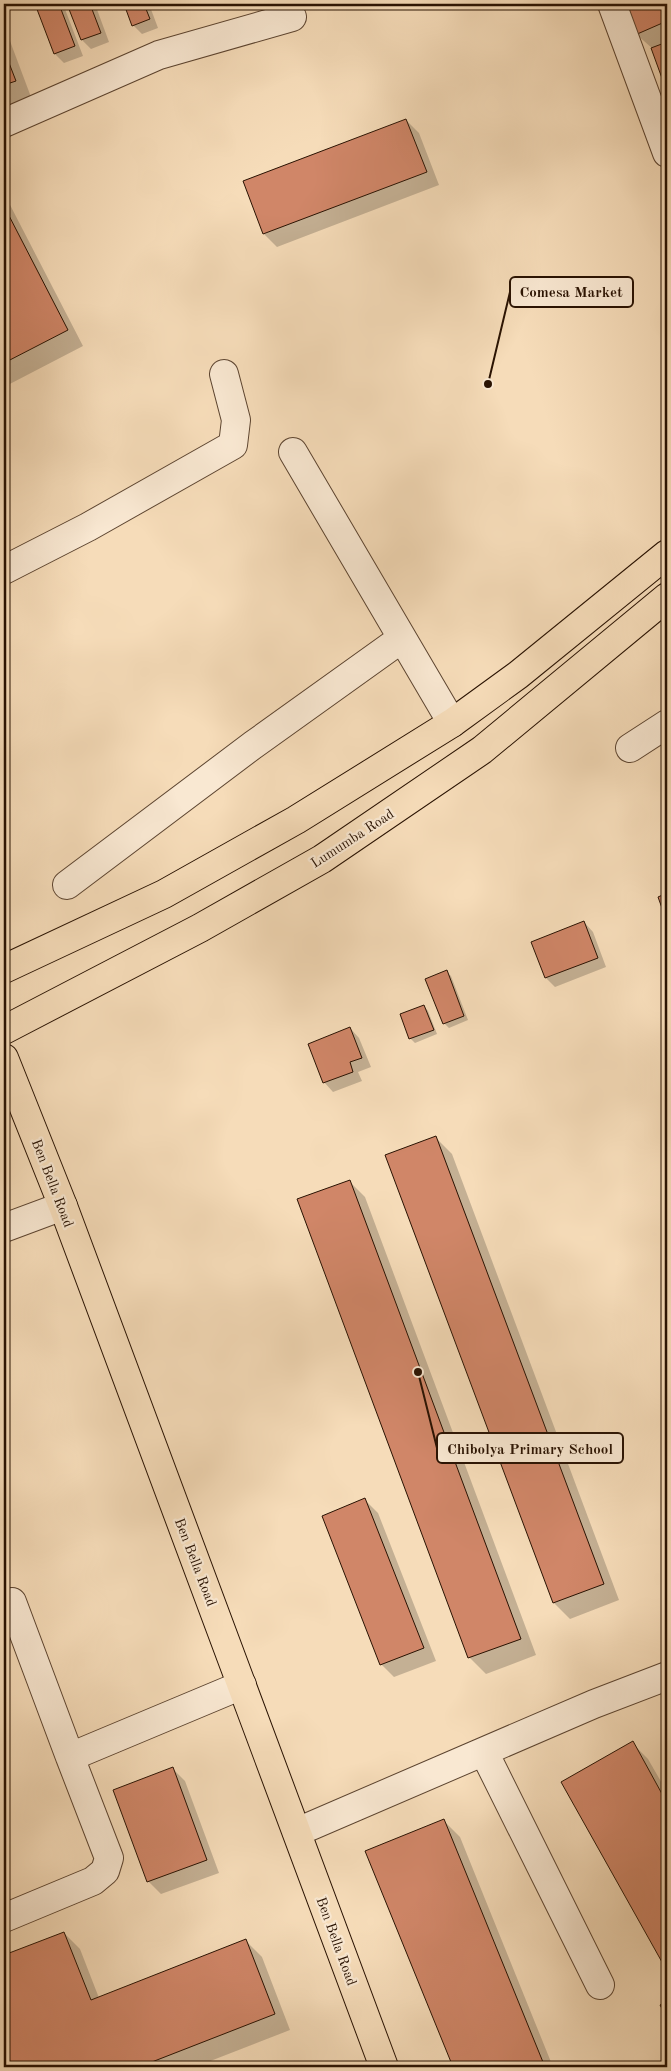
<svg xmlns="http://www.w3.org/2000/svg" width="671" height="2071" font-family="'Old Standard TT',serif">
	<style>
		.shadow { fill: #0003 }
		.building { fill: #d08668; stroke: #291202 }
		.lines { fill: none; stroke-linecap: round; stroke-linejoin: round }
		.minor-casing { stroke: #5c4430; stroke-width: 30 }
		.major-casing { stroke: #291202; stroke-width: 30 }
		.minor { stroke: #f9e8d2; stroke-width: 28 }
		.major { stroke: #f6dcb9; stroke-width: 28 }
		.labels { text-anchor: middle; stroke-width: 4.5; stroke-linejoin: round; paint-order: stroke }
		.street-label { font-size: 14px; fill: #291202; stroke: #f9e8d2 }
		.leader { fill: none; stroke: #291202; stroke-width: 2 }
		.callout-dot { fill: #291202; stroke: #f9e8d2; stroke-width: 2 }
		.callout { fill: #f9e8d2; stroke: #291202; stroke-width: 2 }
		.callout-label { font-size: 15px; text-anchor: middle; font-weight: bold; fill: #291202 }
	</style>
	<rect width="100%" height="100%" fill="#f6dcb9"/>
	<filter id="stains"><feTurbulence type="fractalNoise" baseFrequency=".004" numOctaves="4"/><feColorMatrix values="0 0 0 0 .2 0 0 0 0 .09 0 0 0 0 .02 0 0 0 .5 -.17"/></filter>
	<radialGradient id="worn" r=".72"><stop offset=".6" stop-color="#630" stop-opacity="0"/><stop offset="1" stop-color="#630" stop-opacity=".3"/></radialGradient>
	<path class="shadow" d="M36,4H63L83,56L64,63L55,54Z
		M68,4H95L109,42L91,49L82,40Z
		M125,4H149L158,28L142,34L133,25Z
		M624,4H667V88L653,49L636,34Z
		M4,35L10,41L31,97L4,107Z
		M406,120L419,133L439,185L277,247L264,234L244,182Z
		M4,196L8,201L83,346L4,387Z
		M584,922L593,932L606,967L555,987L546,978Z
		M446,972L451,976L468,1020L449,1028L444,1023Z
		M424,1006L428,1011L437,1034L415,1043L410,1038Z
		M350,1028L359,1038L371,1067L358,1072L362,1081L333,1092L324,1082Z
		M436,1138L452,1154L619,1600L570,1619L554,1603Z
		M349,1181L365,1197L536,1655L486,1674L470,1658L299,1200Z
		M365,1500L378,1513L436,1661L394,1677L381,1664Z
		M632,1743L648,1759L667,1792V1968L562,1782Z
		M172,1768L185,1781L219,1873L161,1894L148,1881Z
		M444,1821L460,1837L553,2067H454L367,1852Z
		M64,1933L80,1949L99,1998L246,1941L262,1957L290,2030L195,2067H4V1957Z"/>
	<path class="building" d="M35,4H59L75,46L54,54Z
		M67,4H90L101,33L81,40Z
		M124,4H144L150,19L132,26Z
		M622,4H667V21L635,35Z
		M667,42V92L651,48Z
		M4,50L16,81L4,85Z
		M406,119L427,172L263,234L243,181Z
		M4,206L68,330L4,363Z
		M667,893V922L658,897Z
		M584,921L598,958L545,978L531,942Z
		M447,970L464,1016L443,1024L425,979Z
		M424,1005L434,1030L409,1039L400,1014Z
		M350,1027L362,1058L350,1062L353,1072L323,1083L308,1044Z
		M436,1136L604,1584L553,1603L385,1155Z
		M350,1180L521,1639L468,1658L297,1199Z
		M365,1498L424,1648L380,1665L322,1516Z
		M633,1741L667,1803V1971L561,1782Z
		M173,1767L207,1860L147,1882L113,1790Z
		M444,1819L545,2067H453L365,1851Z
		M64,1932L91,2000L246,1939L275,2014L139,2067H4V1955Z
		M667,2001V2018L660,2005Z"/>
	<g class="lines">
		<g class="minor-casing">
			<path id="minor" d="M612,4L667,153
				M4,123L159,55L292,17
				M293,452L452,723
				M4,570L88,527L233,445L236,420L224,374
				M630,748L667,724
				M67,885L253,745L401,639
				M4,1228L63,1206
				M12,1602L70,1757
				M484,1752L600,1985
				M297,1832L594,1704L667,1676
				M4,1918L93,1881L105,1871L109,1858L70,1757L242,1685"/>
		</g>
		<g class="major-casing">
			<path id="major" d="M4,969L164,894L296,820L452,723L518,675L667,554
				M4,1030L200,928L322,859L482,750L667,597
				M4,1058L63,1206L384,2067"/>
		</g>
		<use href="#minor" class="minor"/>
		<use href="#major" class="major"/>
	</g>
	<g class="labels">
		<g class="street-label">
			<text transform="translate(352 838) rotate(-33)" y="5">Lumumba Road</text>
			<text transform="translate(53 1183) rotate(69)" y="5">Ben Bella Road</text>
			<text transform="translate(196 1562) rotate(69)" y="5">Ben Bella Road</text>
			<text transform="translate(337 1941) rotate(70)" y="5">Ben Bella Road</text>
		</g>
	</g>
	<path class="leader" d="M488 384L510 292M418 1372L437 1448"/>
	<g class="callout-dot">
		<circle cx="488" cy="384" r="5"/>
		<circle cx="418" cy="1372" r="5"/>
	</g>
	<g class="callout">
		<rect x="510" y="277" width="123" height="30" rx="5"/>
		<rect x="437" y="1433" width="186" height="30" rx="5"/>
	</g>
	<g class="callout-label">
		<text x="571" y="297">Comesa Market</text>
		<text x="530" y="1454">Chibolya Primary School</text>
	</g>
	<rect width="671" height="2071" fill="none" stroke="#f6dcb9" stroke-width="20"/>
	<rect x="5" y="5" width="661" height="2061" fill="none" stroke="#291202" stroke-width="2.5"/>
	<rect x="10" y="10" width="651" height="2051" fill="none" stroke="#291202"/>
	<rect width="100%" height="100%" filter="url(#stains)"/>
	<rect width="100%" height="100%" fill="url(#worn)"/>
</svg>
